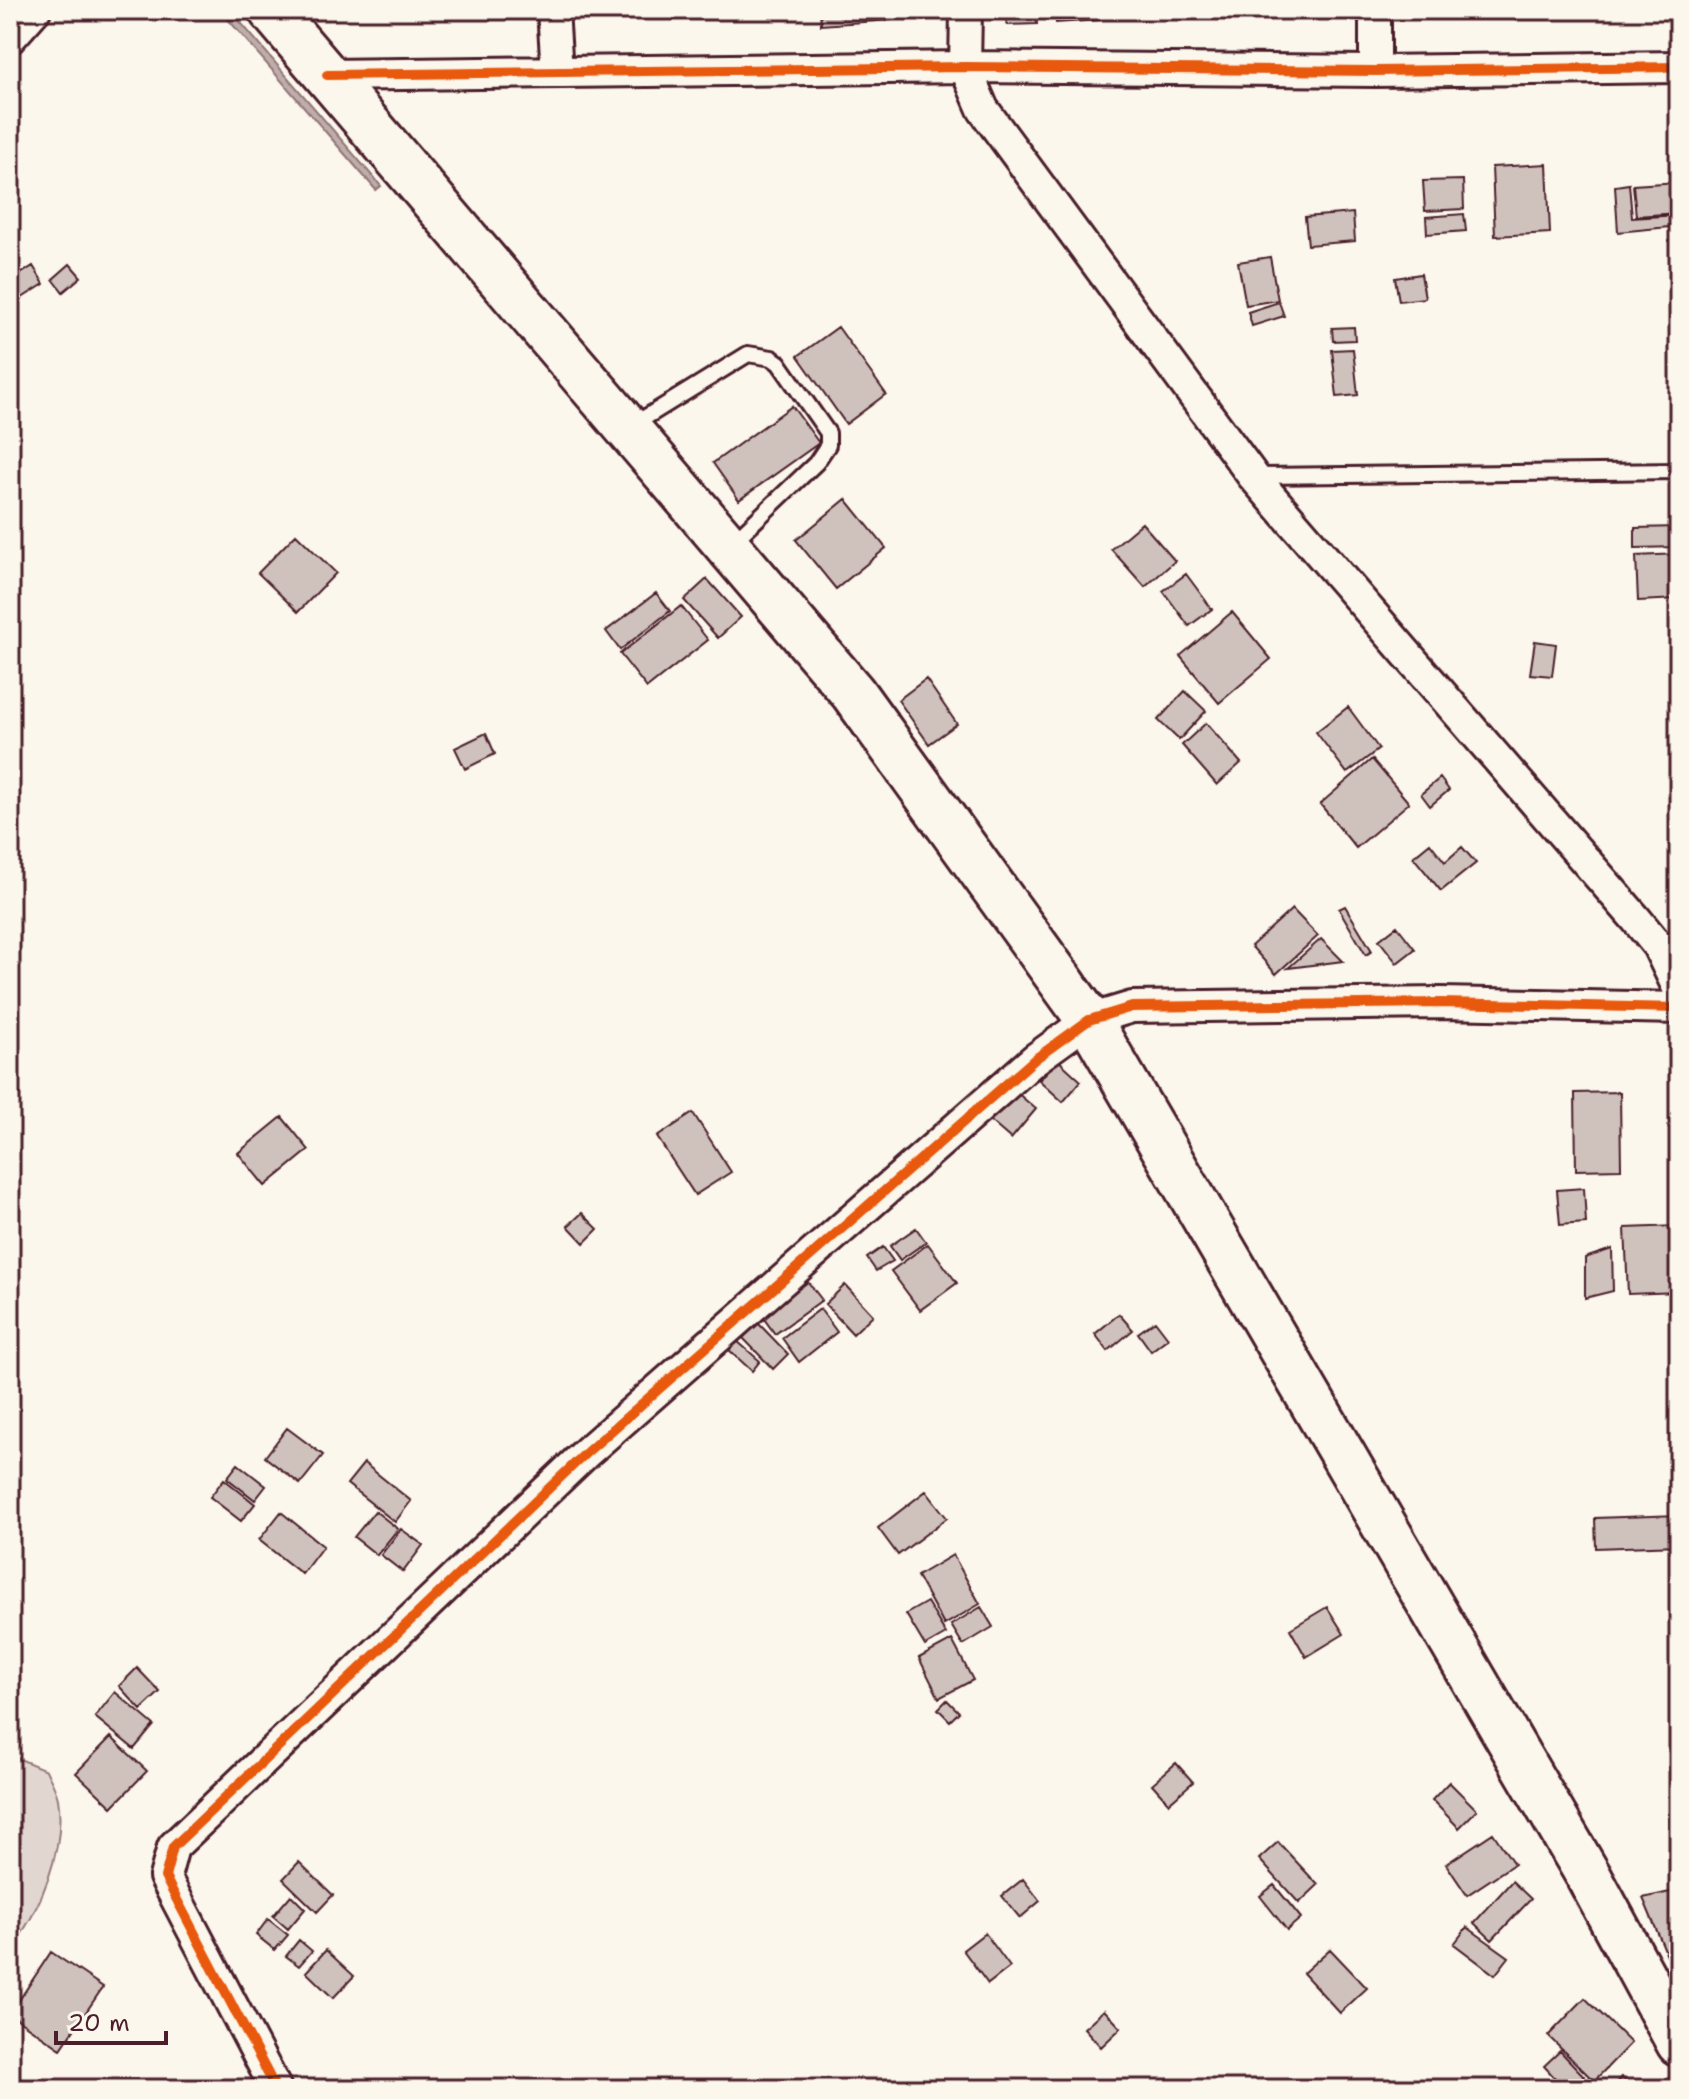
<svg xmlns="http://www.w3.org/2000/svg" width="1689" height="2099" font-family="'Shantell Sans',sans-serif">
	<style>
		.green { fill: #e2d7d0; stroke: #967b7e; stroke-width: 2 }
		.water { fill: #bfadaa; stroke: #907477; stroke-width: 2 }
		.building { fill: #cfc2bc; stroke: #4a1f2b; stroke-width: 2 }
		.lines { fill: none; stroke-linecap: round; stroke-linejoin: round }
		.service-casing { stroke: #4a1f2b; stroke-width: 20 }
		.minor-casing { stroke: #4a1f2b; stroke-width: 36 }
		.primary-casing { stroke: #4a1f2b; stroke-width: 50 }
		.service { stroke: #fbf7ec; stroke-width: 14 }
		.minor { stroke: #fbf7ec; stroke-width: 30 }
		.primary { stroke: #fbf7ec; stroke-width: 44 }
		.cycleway-casing { stroke: #fbf7ec; stroke-width: 15 }
		.cycleway { stroke: #e8590c; stroke-width: 10 }
	</style>
	<rect width="100%" height="100%" fill="#fbf7ec"/>
	<filter id="ink" filterUnits="userSpaceOnUse"><feTurbulence type="fractalNoise" baseFrequency=".0125" numOctaves="2"/><feDisplacementMap in="SourceGraphic" scale="16" xChannelSelector="R" yChannelSelector="G"/><feConvolveMatrix kernelMatrix="1 2 1 2 8 2 1 2 1" color-interpolation-filters="sRGB"/></filter>
	<g filter="url(#ink)">
		<path class="green" d="M10,1755L46,1770C50,1779 56,1789 58,1799C66,1848 40,1912 10,1950Z"/>
		<path class="water" d="M220,10H230L381,186L376,190Z"/>
		<path class="building" d="M820,10H890L891,20L821,25Z
			M1006,10H1036L1037,24L1007,25Z
			M1055,10H1099L1100,20L1056,23Z
			M1547,164L1550,233L1495,236L1492,167Z
			M1463,180L1464,209L1425,211L1423,181Z
			M1679,182V213L1636,216L1633,185Z
			M1629,184L1632,218L1679,215V226L1618,232L1615,186Z
			M1353,213L1355,241L1308,245L1305,217Z
			M1464,214L1466,231L1427,234L1426,217Z
			M1270,257L1278,300L1246,305L1238,262Z
			M70,264L81,277L63,292L53,279Z
			M33,266L44,284L14,303L10,281Z
			M1421,274L1425,298L1399,301L1395,278Z
			M1279,302L1284,316L1252,326L1248,312Z
			M838,327L886,394L846,424L798,356Z
			M1354,327L1355,340L1333,341L1332,328Z
			M1353,349L1358,395L1337,397L1332,350Z
			M792,406L819,443L739,500L713,463Z
			M846,499L886,548L836,589L796,540Z
			M1142,523L1175,561L1145,587L1111,549Z
			M1679,527V547L1635,548V528Z
			M296,534L336,573L298,612L258,573Z
			M1679,554V599L1638,601L1636,556Z
			M1186,574L1212,609L1189,626L1163,591Z
			M707,579L741,617L718,638L684,600Z
			M656,593L670,611L620,650L606,631Z
			M681,606L708,640L647,688L620,654Z
			M1232,612L1271,659L1219,703L1180,656Z
			M1535,641L1556,644L1552,676L1530,674Z
			M926,679L957,724L929,744L898,700Z
			M1185,691L1206,711L1179,740L1158,720Z
			M1348,707L1379,749L1347,773L1316,732Z
			M1206,723L1241,763L1217,785L1182,745Z
			M486,733L495,754L465,769L455,748Z
			M1372,759L1409,803L1356,848L1320,804Z
			M1440,778L1449,790L1430,806L1421,794Z
			M1430,843L1445,862L1462,847L1476,863L1441,891L1413,857Z
			M1345,906L1372,951L1366,955L1339,909Z
			M1292,909L1318,936L1276,974L1251,946Z
			M1397,926L1415,949L1397,963L1379,940Z
			M1321,939L1343,961L1288,968Z
			M1058,1060L1081,1081L1063,1102L1039,1080Z
			M1016,1092L1036,1109L1011,1139L990,1121Z
			M1620,1092L1621,1169L1576,1170L1575,1093Z
			M693,1113L731,1172L695,1195L657,1137Z
			M282,1117L309,1150L265,1186L238,1153Z
			M1584,1188L1586,1223L1560,1225L1557,1190Z
			M582,1213L598,1229L584,1243L568,1226Z
			M1679,1226V1292L1628,1294L1625,1228Z
			M916,1228L926,1242L900,1260L890,1246Z
			M928,1244L957,1283L920,1310L891,1271Z
			M883,1247L893,1261L876,1271L867,1258Z
			M1612,1249L1613,1291L1585,1298V1258Z
			M808,1282L822,1300L775,1334L762,1316Z
			M845,1285L873,1315L853,1334L825,1304Z
			M820,1309L837,1332L799,1362L782,1338Z
			M1119,1314L1133,1330L1108,1351L1095,1334Z
			M1155,1321L1168,1338L1151,1351L1138,1333Z
			M758,1323L788,1354L773,1369L743,1338Z
			M737,1341L760,1361L752,1371L729,1350Z
			M287,1428L323,1455L300,1484L265,1457Z
			M364,1463L411,1501L395,1522L347,1484Z
			M238,1464L266,1486L255,1500L227,1478Z
			M224,1479L255,1504L241,1521L210,1497Z
			M926,1491L947,1518L898,1555L878,1528Z
			M375,1511L398,1529L377,1555L354,1537Z
			M281,1512L323,1546L302,1574L259,1540Z
			M1679,1515V1545L1596,1548L1595,1518Z
			M401,1529L423,1545L403,1572L381,1555Z
			M953,1555L980,1604L944,1625L917,1576Z
			M927,1602L946,1634L925,1646L906,1614Z
			M981,1607L993,1627L963,1645L951,1625Z
			M1327,1607L1344,1634L1306,1657L1290,1629Z
			M952,1640L973,1680L939,1698L919,1658Z
			M137,1668L160,1692L141,1710L119,1686Z
			M115,1692L154,1725L134,1749L95,1717Z
			M947,1700L959,1712L950,1721L938,1709Z
			M111,1737L147,1771L112,1807L76,1773Z
			M1176,1763L1193,1782L1169,1803L1152,1784Z
			M1449,1782L1477,1810L1459,1828L1432,1800Z
			M1493,1833L1514,1864L1467,1895L1446,1864Z
			M1278,1842L1318,1885L1299,1903L1259,1859Z
			M299,1862L333,1895L317,1912L283,1879Z
			M1023,1879L1040,1901L1020,1918L1002,1896Z
			M1512,1881L1531,1899L1492,1940L1474,1923Z
			M1274,1885L1301,1918L1287,1930L1260,1896Z
			M1679,1890V1954L1667,1955L1643,1898Z
			M291,1895L305,1909L288,1929L273,1916Z
			M268,1919L288,1935L275,1950L256,1935Z
			M1467,1927L1509,1957L1495,1975L1454,1944Z
			M985,1933L1010,1967L988,1984L963,1950Z
			M299,1940L312,1951L299,1966L286,1956Z
			M1330,1949L1367,1988L1340,2013L1303,1973Z
			M326,1950L354,1976L333,1998L306,1972Z
			M51,1952L103,1987L61,2049L10,2014Z
			M1585,1998L1631,2043L1594,2081L1548,2036Z
			M1104,2010L1121,2028L1101,2047L1084,2028Z
			M1560,2051L1584,2076L1571,2089H1565L1544,2066Z
			M1621,2077L1635,2089H1611Z"/>
		<g class="lines">
			<g class="service-casing">
				<path id="service" d="M633,425L748,354L772,358L779,363L828,433V445L816,463L732,543
					M1254,476L1679,471"/>
			</g>
			<g class="minor-casing">
				<path id="minor" d="M553,10L557,72
					M966,10L965,67L983,109L1253,476L1636,919L1658,946L1679,990
					M10,38L35,10
					M1375,71V10
					M327,75L965,67L1375,71L1679,67
					M276,2089L165,1877L173,1847L587,1452L1035,1059L1089,1020L1132,1007L1441,1003L1679,1008"/>
			</g>
			<g class="primary-casing">
				<path id="primary" d="M271,10L853,693L1089,1020L1588,1875L1679,2043"/>
			</g>
			<use href="#service" class="service"/>
			<use href="#minor" class="minor"/>
			<use href="#primary" class="primary"/>
			<g class="cycleway-casing">
				<path id="cycleway" d="M327,75L965,67L1375,71L1679,67
					M276,2089L165,1877L173,1847L587,1452L1035,1059L1089,1020L1132,1007L1441,1003L1679,1008"/>
			</g>
			<use href="#cycleway" class="cycleway"/>
		</g>
	</g>
	<rect width="1689" height="2099" fill="none" stroke="#fbf7ec" stroke-width="40"/>
	<rect x="20" y="20" width="1649" height="2059" fill="none" stroke="#4a1f2b" stroke-width="3" filter="url(#ink)"/>
	<path d="M56 2031v12h110v-12" fill="none" stroke="#4a1f2b" stroke-width="4"/>
	<text x="68" y="2031" font-size="24" fill="#4a1f2b" stroke="#fbf7ec" stroke-width="6" paint-order="stroke">20 m</text>
</svg>
